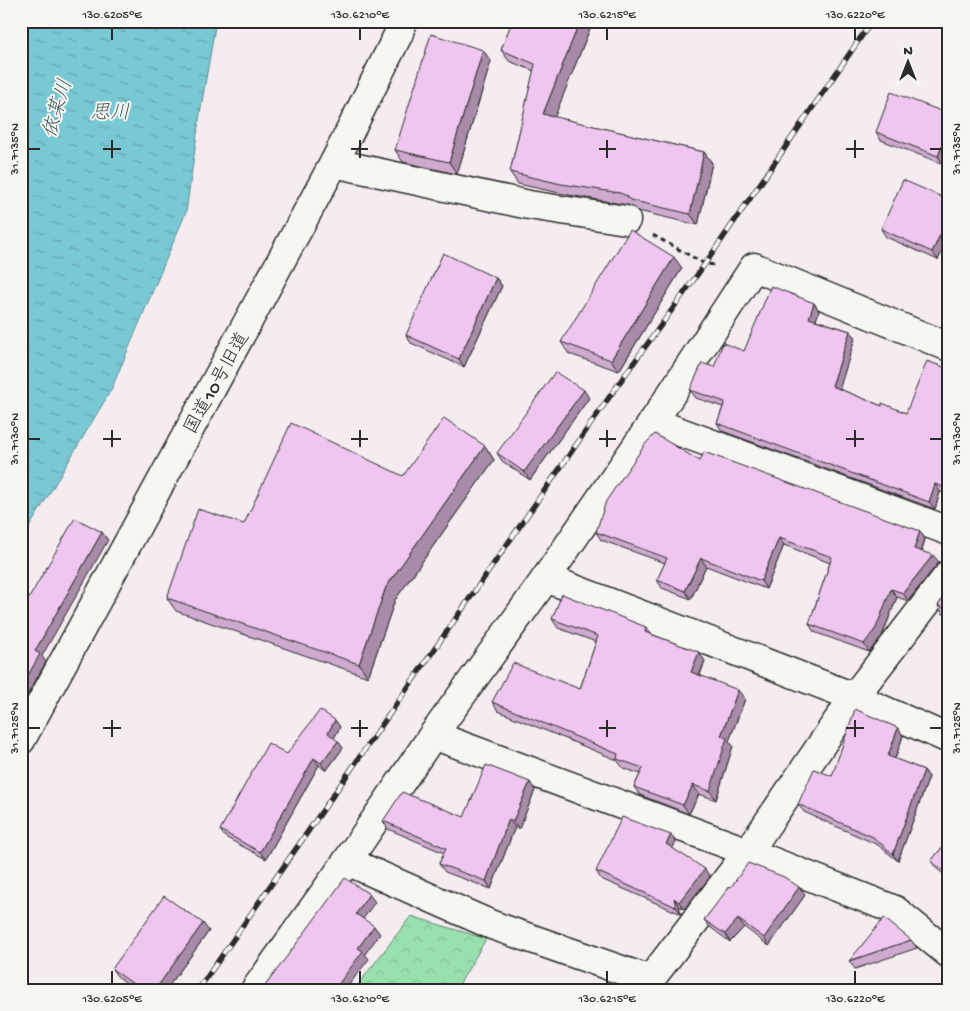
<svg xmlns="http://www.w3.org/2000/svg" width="970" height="1011" viewBox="0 0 970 1011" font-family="'Gochi Hand','Klee One',sans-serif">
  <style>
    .park { fill: url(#park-crowns); stroke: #62866d }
    .water { fill: url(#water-ripples); stroke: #5a8a91 }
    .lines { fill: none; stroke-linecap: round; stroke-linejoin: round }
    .minor-casing { stroke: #2b2b2b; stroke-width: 31 }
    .path { stroke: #2b2b2b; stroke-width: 3; stroke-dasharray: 5 4; stroke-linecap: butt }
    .minor { stroke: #f6f6f2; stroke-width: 28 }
    .rail-casing { stroke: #2b2b2b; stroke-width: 5.5 }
    .rail { stroke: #f6f6f2; stroke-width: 4; stroke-dasharray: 11; stroke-linecap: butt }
    .wall { fill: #cdaace; stroke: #2b2b2b }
    .shaded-wall { fill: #a78ba7; stroke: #2b2b2b }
    .building { fill: #eec6ef; stroke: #2b2b2b }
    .ticks { fill: none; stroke: #2b2b2b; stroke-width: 2 }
    .labels { text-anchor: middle; stroke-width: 4; stroke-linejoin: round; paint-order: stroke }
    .street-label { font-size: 19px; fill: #2b2b2b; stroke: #f6f6f2 }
    .water-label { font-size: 20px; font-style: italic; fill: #425a5e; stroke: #f6f6f2 }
    .neatline { fill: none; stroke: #2b2b2b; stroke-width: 2 }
    .ticks-label { font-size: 12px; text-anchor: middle; fill: #2b2b2b }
  </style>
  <defs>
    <pattern id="park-crowns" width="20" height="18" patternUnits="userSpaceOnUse" patternTransform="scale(1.25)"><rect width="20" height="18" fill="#99e0af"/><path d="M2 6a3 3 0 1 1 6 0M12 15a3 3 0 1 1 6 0" fill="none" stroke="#84c097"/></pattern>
    <pattern id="water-ripples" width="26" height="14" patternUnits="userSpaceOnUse" patternTransform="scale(1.25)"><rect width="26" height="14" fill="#79c9d5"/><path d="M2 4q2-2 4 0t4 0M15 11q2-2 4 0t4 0" fill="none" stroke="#63a3ad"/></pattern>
  </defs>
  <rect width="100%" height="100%" fill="#f4ecf1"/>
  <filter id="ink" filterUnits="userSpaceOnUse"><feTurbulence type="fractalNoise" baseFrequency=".02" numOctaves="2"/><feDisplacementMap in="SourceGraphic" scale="10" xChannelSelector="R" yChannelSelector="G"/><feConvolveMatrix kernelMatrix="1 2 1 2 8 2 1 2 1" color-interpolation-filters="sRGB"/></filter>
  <g filter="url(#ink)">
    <path class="park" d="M411 916 486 939 456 990H354Z"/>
    <path class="water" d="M21 21H216L200 113 186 212 111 390 21 541Z"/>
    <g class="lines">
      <g class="minor-casing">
        <g id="minor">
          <path d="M334 163 529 205 626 220"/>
          <path d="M653 422 949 531"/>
          <path d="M546 578 854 697 949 739"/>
          <path d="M433 735 748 852 895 910 949 954"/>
          <path d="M21 740 334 163 399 33 402 21"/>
          <path d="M347 861 492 925 650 980 748 852 854 697 949 574"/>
          <path d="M255 990 347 861 433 735 546 578 653 422 754 267 949 347"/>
        </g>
      </g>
      <path class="path" d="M653 235 705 264 716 265"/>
      <use href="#minor" class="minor"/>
      <g class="rail-casing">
        <path id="rail" d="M198 990 617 386 705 264 872 21"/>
      </g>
      <use href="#rail" class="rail"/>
    </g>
    <g class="wall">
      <path d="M593 21 554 117 704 152 712 163 698 225 638 211 635 208 628 205 569 195 518 184 510 172 534 71 509 61 501 50Z"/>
      <path d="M491 61 457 174 403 162 395 150Z"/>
      <path d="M949 114 943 164 881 140 876 132Z"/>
      <path d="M949 200V236L938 260 886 237 881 229Z"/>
      <path d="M682 268 619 371 569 354 561 342Z"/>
      <path d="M496 278 502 286 464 367 411 343 406 335Z"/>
      <path d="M814 303 819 311 816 320 850 331 855 338 839 389 882 406 906 413 949 369V495L940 492 935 509 722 431 717 423 723 407 696 398 690 390 714 367 744 351Z"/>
      <path d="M589 398 530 480 502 461 497 453Z"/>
      <path d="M485 446 494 460 395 600 368 677 176 611 167 598 244 524 403 476Z"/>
      <path d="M700 461 920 531 925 539 922 551 939 562 908 601 897 597 882 636 869 652 814 632 809 624 830 563 784 545 766 589 706 566 691 599 662 588 657 580 665 563 601 540 596 532Z"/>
      <path d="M949 588V615L943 614 938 606Z"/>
      <path d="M552 619 646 627 651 634 705 661 700 675 745 699 729 741 733 746 716 800 699 794 689 814 640 795 634 787 640 774 623 768 617 760 498 711 492 702 580 689 596 642 558 628Z"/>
      <path d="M335 720 340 727 334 738 343 748 326 771 319 765 266 859 225 837 220 830 287 754Z"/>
      <path d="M903 736 895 759 924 770 929 777 898 861 878 845 804 812 798 804 832 776Z"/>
      <path d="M535 790 519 829 515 827 491 889 445 872 439 864 444 853 388 829 383 821 464 817Z"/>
      <path d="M671 835 676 842 672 848 710 877 684 909 679 906 681 914 601 879 596 871Z"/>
      <path d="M949 839V878L937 869 931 861Z"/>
      <path d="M731 887 805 895 769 946 744 927 730 942 710 927 704 920Z"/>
      <path d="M209 931 166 990H136L117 976 112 969Z"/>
      <path d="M911 940 917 948 855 969 849 961Z"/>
    </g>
    <g class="shaded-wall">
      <path d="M580 21H593L551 126 543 114Z"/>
      <path d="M483 50 491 61 457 174 449 162Z"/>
      <path d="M949 128V150L943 164 938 156Z"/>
      <path d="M704 152 712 163 698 225 690 214Z"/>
      <path d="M949 216V236L938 260 932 252Z"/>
      <path d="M674 257 682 268 619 371 611 360Z"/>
      <path d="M496 278 502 286 464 367 459 359Z"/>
      <path d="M814 303 819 311 814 326 809 318Z"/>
      <path d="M850 331 855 338 838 394 832 386Z"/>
      <path d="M584 390 589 398 530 480 524 472Z"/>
      <path d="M949 410V429L944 422Z"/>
      <path d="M485 446 494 460 395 600 368 677 359 664 386 587Z"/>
      <path d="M935 484 940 492 935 509 929 502Z"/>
      <path d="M920 531 925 539 920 557 914 549Z"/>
      <path d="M102 532 108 540 42 656 46 662 21 706V688L35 651Z"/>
      <path d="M779 538 784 545 766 589 761 581Z"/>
      <path d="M933 555 939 562 908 601 903 593Z"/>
      <path d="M701 558 706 566 691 599 685 591Z"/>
      <path d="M891 589 897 597 882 636 869 652 864 644Z"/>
      <path d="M646 627 652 636 645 632Z"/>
      <path d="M699 652 705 661 697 681 691 672Z"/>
      <path d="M738 690 745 699 729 741 733 746 716 800 710 791 721 736Z"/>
      <path d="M335 720 340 727 333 740 328 733Z"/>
      <path d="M898 728 903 736 893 764 888 756Z"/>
      <path d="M338 741 343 748 326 771 321 763Z"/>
      <path d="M314 758 319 765 266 859 260 852Z"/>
      <path d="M924 770 929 777 898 861 893 854Z"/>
      <path d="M530 782 535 790 519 829 513 821Z"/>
      <path d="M693 785 699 794 689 814 683 805Z"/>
      <path d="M509 819 515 827 491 889 486 881Z"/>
      <path d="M671 835 676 842 671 851 666 844Z"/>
      <path d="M705 869 710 877 684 909 679 902Z"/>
      <path d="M799 887 805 895 769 946 764 938Z"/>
      <path d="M369 894 375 902 361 922 356 914Z"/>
      <path d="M674 898 679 906 681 914 676 907Z"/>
      <path d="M738 919 744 927 730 942 725 934Z"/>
      <path d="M203 923 209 931 166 990H155Z"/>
      <path d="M374 926 380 934 365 954 369 959 345 990H334L358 948Z"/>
    </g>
    <g class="building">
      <path d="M512 21H580L543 114 704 152 690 214 630 200 627 196 620 193 561 184 510 172 535 64 501 50Z"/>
      <path d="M431 34 483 50 449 162 395 150Z"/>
      <path d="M891 92 949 114V128L938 156 876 132Z"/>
      <path d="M903 180 949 200V216L932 252 881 229Z"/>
      <path d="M630 230 674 257 611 360 561 342Z"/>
      <path d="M443 253 496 278 459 359 406 335Z"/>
      <path d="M771 286 814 303 809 318 850 331 832 386 882 406V403L906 413 927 361 949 369V410L944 422 949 424V489L935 484 929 502 717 423 725 402 690 390 702 363 714 367 723 343 744 351Z"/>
      <path d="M555 372 584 390 524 472 497 453Z"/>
      <path d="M444 418 485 446 386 587 359 664 167 598 198 509 244 524 291 423 403 476Z"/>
      <path d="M655 434 700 461 704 452 920 531 914 549 933 555 903 593 891 589 876 628 864 644 809 624 832 557 779 538 761 581 701 558 685 591 657 580 667 558 596 532 606 501 646 443Z"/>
      <path d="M75 518 102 532 35 651 40 654 21 688V612Z"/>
      <path d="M949 588V609L938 606Z"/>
      <path d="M562 594 646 627 645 632 699 652 691 672 738 690 721 736 727 738 710 791 693 785 683 805 634 787 643 768 617 759 618 754 492 702 513 663 580 689 598 636 552 619Z"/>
      <path d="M855 709 898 728 888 756 924 770 893 854 873 837 798 804 814 769 832 776Z"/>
      <path d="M320 710 335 720 328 733 338 741 321 763 314 758 260 852 220 830 268 743 287 754Z"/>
      <path d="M486 765 530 782 513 821 509 819 486 881 439 864 446 848 383 821 402 792 464 817Z"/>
      <path d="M949 784V794L944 789Z"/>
      <path d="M622 817 671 835 666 844 705 869 679 902 674 898 676 907 596 871Z"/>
      <path d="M949 839V875L931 861Z"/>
      <path d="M748 863 784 877 799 887 764 938 738 919 725 934 704 920 730 886 731 887Z"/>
      <path d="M345 878 369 894 356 914 374 926 358 948 363 951 334 990H262Z"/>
      <path d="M164 896 203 923 155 990H142L112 969Z"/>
      <path d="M884 918 911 940 849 961Z"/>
    </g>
  </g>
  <path class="ticks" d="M112 28V40M360 28V40M607 28V40M855 28V40M112 140V158M360 140V158M607 140V158M855 140V158M28 149H40M103 149H121M351 149H368M599 149H616M846 149H864M930 149H942M112 430V447M360 430V447M607 430V447M855 430V447M28 439H40M103 439H121M351 439H368M599 439H616M846 439H864M930 439H942M112 720V737M360 720V737M607 720V737M855 720V737M28 728H40M103 728H121M351 728H368M599 728H616M846 728H864M930 728H942M112 971V984M360 971V984M607 971V984M855 971V984"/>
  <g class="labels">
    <g class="street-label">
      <text transform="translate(215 382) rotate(-61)" y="7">国道10号旧道</text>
    </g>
    <g class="water-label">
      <text transform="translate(56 108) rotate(-73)" y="7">依某川</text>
      <text x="110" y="118">思川</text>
    </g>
  </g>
  <rect width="970" height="1011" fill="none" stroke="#f6f6f2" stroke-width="55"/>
  <g transform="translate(908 62)" stroke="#f6f6f2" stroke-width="4" paint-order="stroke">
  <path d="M0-4L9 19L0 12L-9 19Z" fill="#2b2b2b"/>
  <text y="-8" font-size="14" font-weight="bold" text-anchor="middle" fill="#2b2b2b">N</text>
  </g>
  <rect x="28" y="28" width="914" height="956" class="neatline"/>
  <g class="ticks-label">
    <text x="112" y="18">130.6205°E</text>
    <text x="360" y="18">130.6210°E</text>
    <text x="607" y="18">130.6215°E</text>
    <text x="855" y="18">130.6220°E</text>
    <text transform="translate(14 149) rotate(-90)" y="4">31.7135°N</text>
    <text transform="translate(956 149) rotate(-90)" y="4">31.7135°N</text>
    <text transform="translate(14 439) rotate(-90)" y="4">31.7130°N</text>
    <text transform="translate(956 439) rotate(-90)" y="4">31.7130°N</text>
    <text transform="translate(14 728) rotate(-90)" y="4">31.7125°N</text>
    <text transform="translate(956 728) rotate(-90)" y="4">31.7125°N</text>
    <text x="112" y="1002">130.6205°E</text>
    <text x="360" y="1002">130.6210°E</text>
    <text x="607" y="1002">130.6215°E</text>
    <text x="855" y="1002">130.6220°E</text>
  </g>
</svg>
